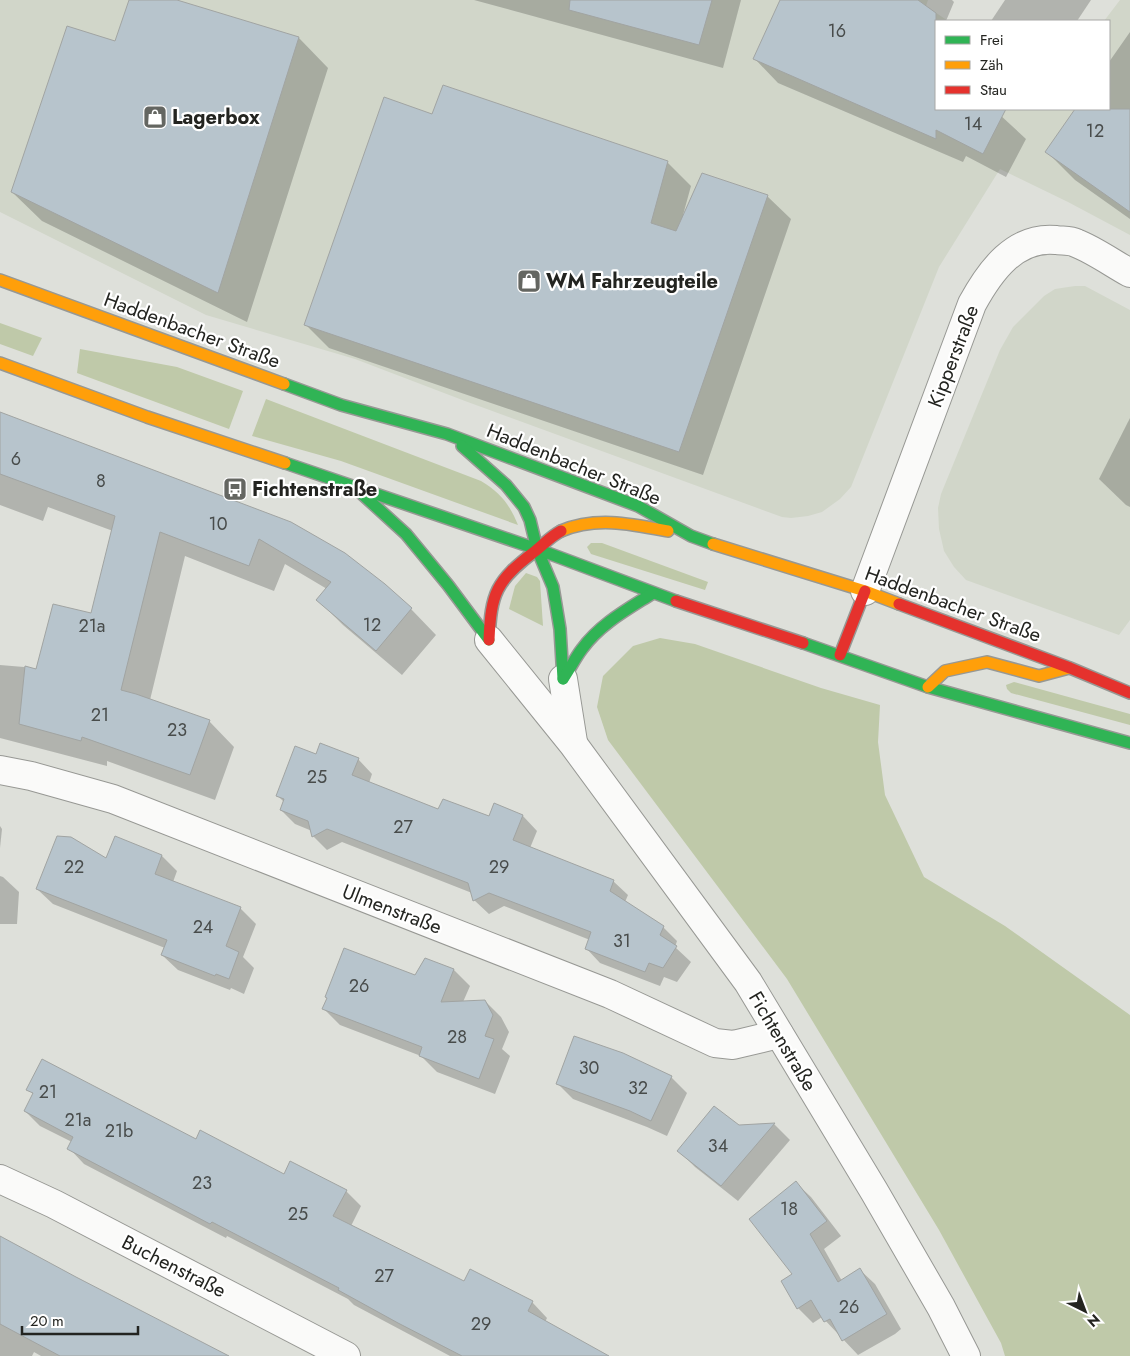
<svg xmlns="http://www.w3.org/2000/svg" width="1130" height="1356" viewBox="0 0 1130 1356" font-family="Jost,sans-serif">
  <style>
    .built { fill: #d1d6c9 }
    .green { fill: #bfc9a9 }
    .shadow { fill: #0003 }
    .building { fill: #b7c4cc; stroke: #a1a4a2 }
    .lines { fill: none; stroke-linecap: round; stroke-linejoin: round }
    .street-casing { stroke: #979894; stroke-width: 30 }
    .fast-casing { stroke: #979894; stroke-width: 14 }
    .slow-casing { stroke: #979894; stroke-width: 14 }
    .jam-casing { stroke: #979894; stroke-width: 14 }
    .street { stroke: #fafaf9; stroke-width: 28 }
    .fast { stroke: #30b455; stroke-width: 11 }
    .slow { stroke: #ff9f0a; stroke-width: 11 }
    .jam { stroke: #e5322d; stroke-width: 11 }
    .labels { text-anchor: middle; stroke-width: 4.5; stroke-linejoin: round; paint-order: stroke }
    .number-label { font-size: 18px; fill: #484c4b }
    .poi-label { font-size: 20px; font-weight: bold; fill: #232420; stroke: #fff; text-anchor: start }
    .street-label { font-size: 20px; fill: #232420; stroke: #fff }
  </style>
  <rect width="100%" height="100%" fill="#dee0da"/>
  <g class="built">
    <path d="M0 0H928L926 6 948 21H936V109H1109V21H1104L1120 0H1130V235L1068 202 1000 169 939 267 851 487 840 499 822 512 808 516 791 518 782 517 465 401 355 359 206 315 0 212Z"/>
    <path d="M1075 286H1085L1130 310V620L1119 635 966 580 954 567 944 551 939 529 938 508 941 494 1000 350 1013 327 1044 296 1055 289Z"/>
  </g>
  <g class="green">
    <path d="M0 323 42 338 33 356 0 344Z"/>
    <path d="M80 349 177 367 243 391 229 429 77 373Z"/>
    <path d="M266 399 481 481C500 492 510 505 518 525L341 461 252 436Z"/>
    <path d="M591 543H602L708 582 705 590 591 554 587 547Z"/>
    <path d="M526 573 537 577 540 581 543 626 509 609 515 586Z"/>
    <path d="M660 638 695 644 821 688 880 705 878 742 885 795 924 877 1005 926 1130 1015V1356H1005L1001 1343 939 1230 787 979 608 740 597 707 603 676 633 646Z"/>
    <path d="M1014 682 1130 714V725L1011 693 1007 689 1006 685Z"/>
  </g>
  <g class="shadow">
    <path d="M130 0H172L299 38 328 68 247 322 42 221 12 192 116 43Z"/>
    <path d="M474 0H741L723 68Z"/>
    <path d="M781 0H952L954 2 946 21H936V109H1003L999 114 1026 139 1006 177 966 156 963 162 778 83 755 59Z"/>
    <path d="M1005 0H1091L1077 21H991Z"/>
    <path d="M1130 32V219L1075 180 1047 152 1077 109H1109V62Z"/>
    <path d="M667 162 691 186 683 215 767 196 791 219 703 475 329 348 306 325Z"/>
    <path d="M0 415 411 609 436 635 402 675 343 625 318 600 327 589 285 564 274 591 185 556 150 700 209 721 234 747 215 800 107 761V766L0 738V665L24 667 37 670 92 615 113 531 48 507 43 521 0 505Z"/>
    <path d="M1130 418V507L1126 505 1099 479Z"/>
    <path d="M316 755 358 759 372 774 369 783 439 810 490 817 495 805 523 816 537 831 530 848 613 881 628 895 625 902 663 927 677 941 675 947 691 962 677 982 664 977 660 986 600 963 586 948 590 940 504 906 489 914 474 900 472 893 342 842 327 850 313 836 312 831 295 824 281 810 284 802 278 796Z"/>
    <path d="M0 826 2 829 0 848Z"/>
    <path d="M162 856 177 871 173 882 240 908 256 924 243 957 254 968 244 994 231 988 230 990 178 970 162 955 165 948 53 904 37 889 107 859Z"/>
    <path d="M0 876 3 877 19 892 17 924H0Z"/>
    <path d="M425 959 454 970 470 986 463 1002 485 1001 501 1017 509 1032 502 1049 510 1056 495 1094 437 1072 421 1056 340 1025 324 1009 415 976Z"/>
    <path d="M671 1077 687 1093 667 1136 647 1127 573 1099 557 1083Z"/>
    <path d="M28 1089 196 1141 284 1175 346 1191 361 1206 351 1226 464 1283 532 1302 547 1318 545 1322 607 1356H450L354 1305 348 1299 227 1236 226 1238 84 1164 69 1148 72 1142 40 1126 25 1111 34 1095Z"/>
    <path d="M774 1124 790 1140 738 1201 695 1167 679 1151 738 1126Z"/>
    <path d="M796 1183 811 1197 841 1236 824 1249 842 1281 860 1270 875 1284 901 1329 895 1334 858 1355 822 1317 813 1323 798 1308 782 1281 793 1274Z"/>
    <path d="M0 1246 229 1356H41L34 1352 32 1356H0Z"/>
  </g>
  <g class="building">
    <path d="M129 0H177L299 37 218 293 11 192 67 26 115 41Z"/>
    <path d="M570 0H712L699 45 569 10Z"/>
    <path d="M780 0H918L936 13V109H1006L983 154 936 130V139L753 59Z"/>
    <path d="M443 85 668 161 651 223 676 231 702 173 768 195 679 452 304 325 384 97 432 114Z"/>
    <path d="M1075 109H1130V212L1045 152Z"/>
    <path d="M0 412 291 522 345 553 385 584 412 608 376 651 316 600 331 582 259 539 249 566 160 532 121 690 136 694 210 720 190 775 82 737 81 741 19 724 25 666 36 669 53 604 91 613 115 516 0 474Z"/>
    <path d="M320 743 359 758 352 775 438 809 443 799 489 816 494 803 523 815 513 840 614 880 610 891 664 926 660 935 677 946 663 968 649 963 645 972 585 949 591 932 489 893 473 901 468 883 327 829 312 837 308 821 280 810 284 799 276 796 295 746 316 754Z"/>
    <path d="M57 836 71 837 106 858 115 836 162 855 155 874 241 907 226 946 239 952 229 979 216 974 215 976 161 955 167 940 36 889Z"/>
    <path d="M344 948 415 975 425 958 454 969 441 1002 485 1000 493 1015 485 1036 494 1039 479 1079 419 1056 422 1047 322 1009 327 998 325 997Z"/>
    <path d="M574 1036 623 1053 672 1076 651 1121 630 1111 556 1084Z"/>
    <path d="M42 1059 196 1139 200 1130 284 1174 290 1161 347 1190 333 1216 464 1281 470 1269 533 1301 528 1311 609 1356H462L398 1323 338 1290 339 1288 212 1222 210 1224 67 1149 73 1137 24 1111 33 1093 26 1090Z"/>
    <path d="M714 1106 739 1125 775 1123 721 1186 677 1151Z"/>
    <path d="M796 1181 827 1221 810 1234 838 1282 860 1268 887 1314 842 1341 830 1319 824 1322 811 1300 797 1309 781 1281 792 1274 749 1219Z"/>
    <path d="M0 1236 76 1277 229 1356H60L0 1324Z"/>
  </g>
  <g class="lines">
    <g class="street-casing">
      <g id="street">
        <path d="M865 591 972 304C990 271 1015 236 1056 240 1062 241 1070 240 1076 243 1094 250 1112 263 1130 273"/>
        <path d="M489 640 573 744 748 982 874 1191 941 1307 966 1356"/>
        <path d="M563 679 573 742"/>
        <path d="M0 770 31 776 113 799 610 994 715 1043 733 1045 779 1034"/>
        <path d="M0 1179 54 1204 346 1356"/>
      </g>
    </g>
    <g class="fast-casing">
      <g id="fast">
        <path d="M284 384 341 405 447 434 638 506 691 536 713 544"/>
        <path d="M462 446 506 485 524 507 530 520 537 549 553 587 560 629 563 679"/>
        <path d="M285 463 537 549 676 601"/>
        <path d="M361 493 406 534 448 585 489 640"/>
        <path d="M803 643 928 687 1130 743"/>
        <path d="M563 679C570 669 575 658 582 649 600 624 628 609 653 593"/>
      </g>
    </g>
    <g class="slow-casing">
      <g id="slow">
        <path d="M0 280 284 384"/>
        <path d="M0 363 147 417 285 463"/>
        <path d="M561 531C596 516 632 524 668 531"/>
        <path d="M713 544 865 591 899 604"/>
        <path d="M928 687 945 671 987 662 1039 676 1069 668"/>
      </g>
    </g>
    <g class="jam-casing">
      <g id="jam">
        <path d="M676 601 803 643"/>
        <path d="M899 604 1070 668 1130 693"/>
        <path d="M489 640C491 593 496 581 534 552 543 545 551 536 561 531"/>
        <path d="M840 655 865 591"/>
      </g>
    </g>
    <use href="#street" class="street"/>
    <use href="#fast" class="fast"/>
    <use href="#slow" class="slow"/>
    <use href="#jam" class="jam"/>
  </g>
  <defs>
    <g id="shop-square" transform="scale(1.25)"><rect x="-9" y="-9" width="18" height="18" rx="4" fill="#646661" stroke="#fff"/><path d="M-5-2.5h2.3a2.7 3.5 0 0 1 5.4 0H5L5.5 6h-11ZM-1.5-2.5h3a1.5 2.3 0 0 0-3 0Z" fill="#fff"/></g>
    <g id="bus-square" transform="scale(1.25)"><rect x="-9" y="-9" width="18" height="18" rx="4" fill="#646661" stroke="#fff"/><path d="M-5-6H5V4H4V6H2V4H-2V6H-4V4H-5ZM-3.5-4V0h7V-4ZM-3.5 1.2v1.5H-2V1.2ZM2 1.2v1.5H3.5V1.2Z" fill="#fff"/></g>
  </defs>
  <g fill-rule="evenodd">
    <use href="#shop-square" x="155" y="117"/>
    <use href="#shop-square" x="529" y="281"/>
    <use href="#bus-square" x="235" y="489"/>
  </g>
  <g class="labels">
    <g class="number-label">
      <text x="837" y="37">16</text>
      <text x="973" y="130">14</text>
      <text x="1095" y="137">12</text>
      <text x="16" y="465">6</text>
      <text x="101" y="487">8</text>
      <text x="218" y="530">10</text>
      <text x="372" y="631">12</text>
      <text x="92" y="632">21a</text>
      <text x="100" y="721">21</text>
      <text x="177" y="736">23</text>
      <text x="317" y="783">25</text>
      <text x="403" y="833">27</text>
      <text x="74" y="873">22</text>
      <text x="499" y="873">29</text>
      <text x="203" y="933">24</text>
      <text x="622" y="947">31</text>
      <text x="359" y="992">26</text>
      <text x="457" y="1043">28</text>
      <text x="589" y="1074">30</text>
      <text x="638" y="1094">32</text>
      <text x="48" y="1098">21</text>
      <text x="78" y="1126">21a</text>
      <text x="119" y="1137">21b</text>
      <text x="718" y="1152">34</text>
      <text x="202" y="1189">23</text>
      <text x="789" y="1215">18</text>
      <text x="298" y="1220">25</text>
      <text x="384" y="1282">27</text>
      <text x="849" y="1313">26</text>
      <text x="481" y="1330">29</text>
    </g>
    <g class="poi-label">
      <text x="172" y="124">Lagerbox</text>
      <text x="546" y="288">WM Fahrzeugteile</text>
      <text x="252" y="496">Fichtenstraße</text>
    </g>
    <g class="street-label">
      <text transform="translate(192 330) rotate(20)" y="7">Haddenbacher Straße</text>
      <text transform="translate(953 356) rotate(-69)" y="7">Kipperstraße</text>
      <text transform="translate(574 464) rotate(22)" y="7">Haddenbacher Straße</text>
      <text transform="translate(953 604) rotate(20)" y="7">Haddenbacher Straße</text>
      <text transform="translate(392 909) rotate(21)" y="7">Ulmenstraße</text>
      <text transform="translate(783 1041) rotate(59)" y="7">Fichtenstraße</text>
      <text transform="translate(174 1266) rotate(27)" y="7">Buchenstraße</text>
    </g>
  </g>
  <rect x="935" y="20" width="175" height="90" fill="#ffffff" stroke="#a7a7a6"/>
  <rect x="945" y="36" width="25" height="8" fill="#30b455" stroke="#a7a7a6"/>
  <text x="980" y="45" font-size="15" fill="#232420">Frei</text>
  <rect x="945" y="61" width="25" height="8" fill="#ff9f0a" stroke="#a7a7a6"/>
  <text x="980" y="70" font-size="15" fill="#232420">Zäh</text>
  <rect x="945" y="86" width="25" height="8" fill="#e5322d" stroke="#a7a7a6"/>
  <text x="980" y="95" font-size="15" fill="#232420">Stau</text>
  <g transform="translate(1085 1311) rotate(138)" stroke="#ffffff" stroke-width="4" paint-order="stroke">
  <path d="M0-4L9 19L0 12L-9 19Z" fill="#232420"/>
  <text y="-8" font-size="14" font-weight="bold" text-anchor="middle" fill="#232420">N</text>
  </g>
  <path d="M22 1326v8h116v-8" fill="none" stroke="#232420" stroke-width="2.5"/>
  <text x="30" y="1326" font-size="15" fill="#232420" stroke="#ffffff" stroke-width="4" paint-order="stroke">20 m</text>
</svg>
